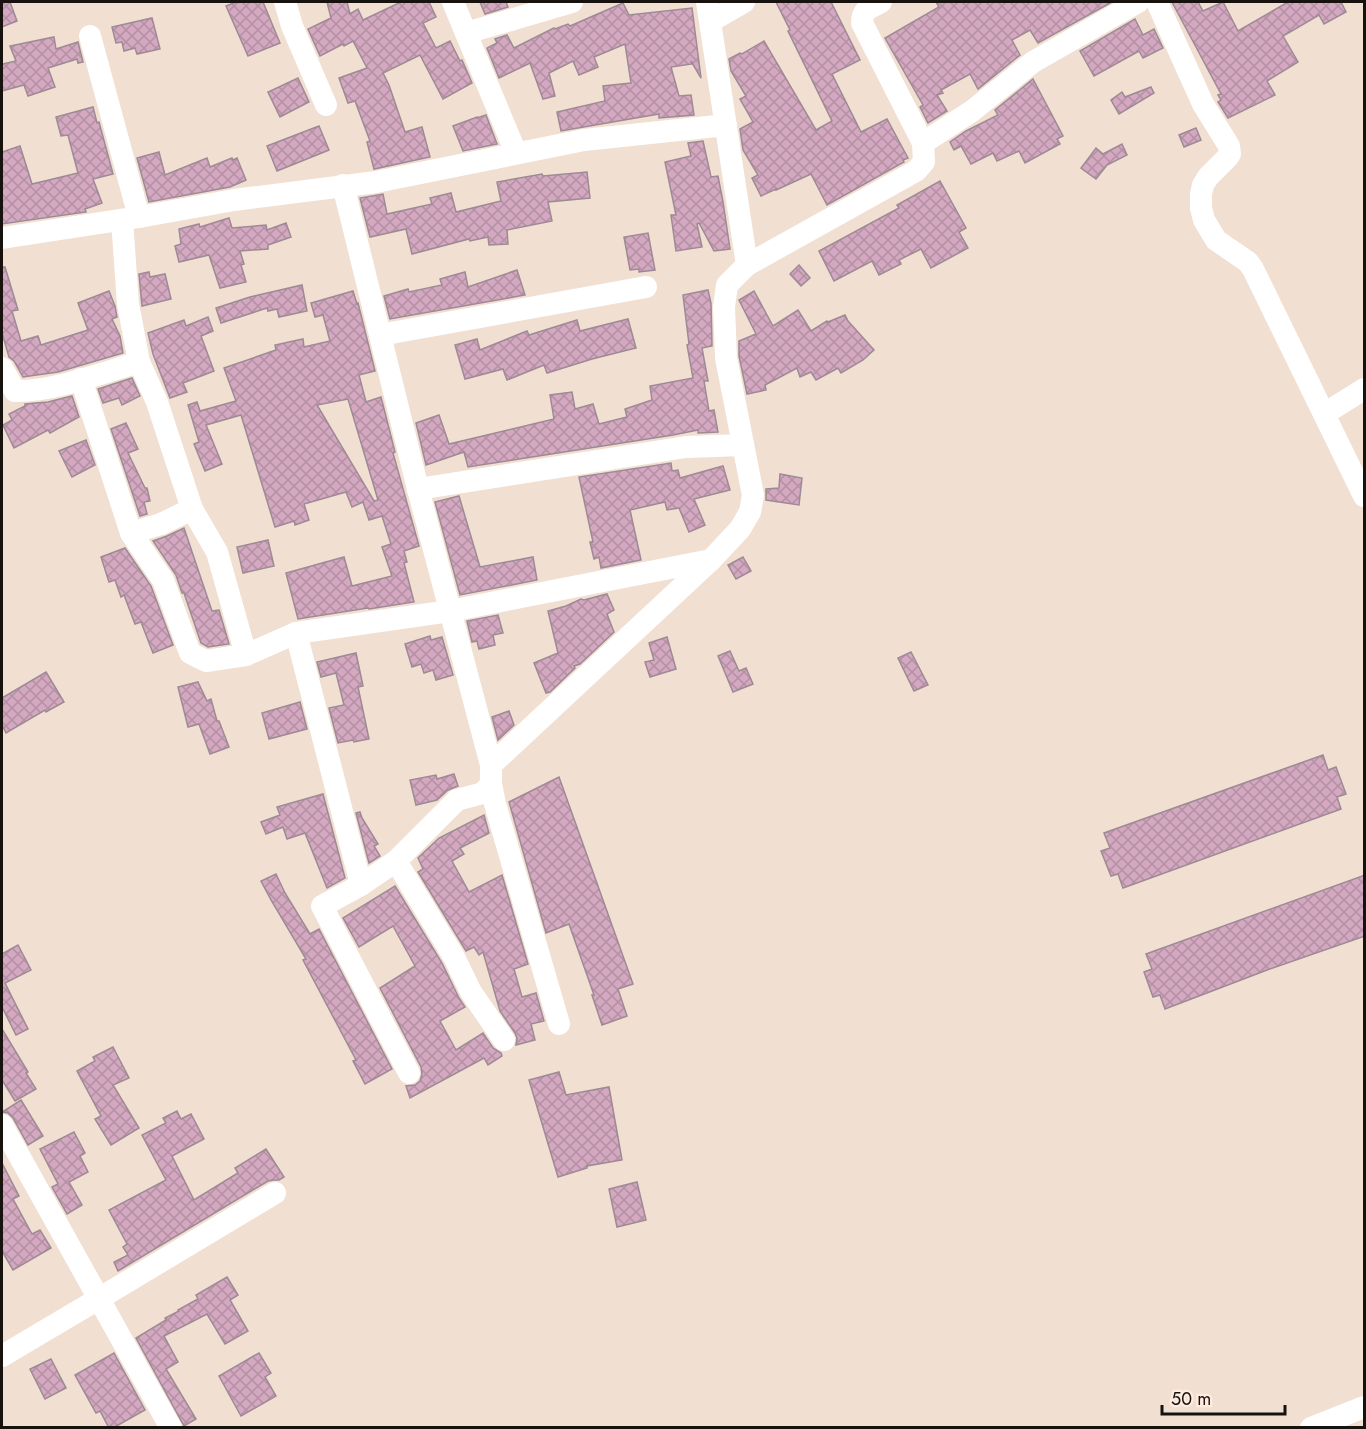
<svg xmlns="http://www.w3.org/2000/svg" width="1366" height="1429" viewBox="0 0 1366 1429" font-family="Jost,sans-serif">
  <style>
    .building { fill: url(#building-cross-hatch); stroke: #9d8a94; stroke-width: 1.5; fill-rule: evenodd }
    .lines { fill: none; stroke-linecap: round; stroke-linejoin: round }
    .minor { stroke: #fff; stroke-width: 22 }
  </style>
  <defs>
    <pattern id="building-cross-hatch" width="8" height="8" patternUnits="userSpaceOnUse" patternTransform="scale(1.5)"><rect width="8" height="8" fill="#d3a8c0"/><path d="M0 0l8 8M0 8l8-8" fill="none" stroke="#b490a4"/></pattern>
  </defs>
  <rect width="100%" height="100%" fill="#f1dfd2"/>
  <g class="building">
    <path d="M2 2H10L17 21 2 27Z"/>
    <path d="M236 2H263L280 43 248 56 226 6Z"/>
    <path d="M327 2H347L350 14 358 9 363 20 401 2H429L436 17 423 23 436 48 450 41 460 61 462 60 472 83 443 99 420 55 383 73 389 85 405 132 422 127 430 157 374 169 367 142 370 141 355 101 348 103 339 78 367 68 353 41 344 46 343 44 320 56 308 29 331 18Z"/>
    <path d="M480 2H506L508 7 485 14Z"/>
    <path d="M776 2H831L860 60 832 74 861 132 887 119 908 158 903 160 904 162 827 205 811 174 776 190V189L761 196 752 178 758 175 743 150 740 129 753 122 740 99 746 96 731 71 729 59 740 53 742 54 764 41 816 130 832 121 788 31 790 30Z"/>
    <path d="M936 2H1112L1038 43 1030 30 1012 40 1020 55 978 89 970 74 941 90 943 93 937 95 947 111 928 123 920 107 923 105 885 38 939 7Z"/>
    <path d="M1172 2H1198L1203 11 1223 2 1238 31 1288 2H1341L1346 12 1324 24 1319 15 1283 36 1298 62 1267 81 1275 95 1228 118 1218 102 1221 100 1218 95 1221 94Z"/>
    <path d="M623 3 629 15 692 8 701 78 691 61 692 64 671 67 679 96 691 95 694 115 659 118V114L561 131 557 112 605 101 603 86 631 83 625 44 594 57 598 67 579 75 573 61 549 73 555 96 543 99 530 63 499 78 487 48 497 43 495 39 507 35 514 48 554 28 555 29 568 24 570 26Z"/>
    <path d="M152 18 160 49 137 54 135 48 124 51 122 42 116 43 112 27Z"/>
    <path d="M1135 19 1143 35 1154 29 1163 48 1143 58 1139 51 1094 76 1080 51Z"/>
    <path d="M54 37 56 49 78 42 83 62 78 63 77 59 48 68 55 87 28 96 24 85 2 91V64L16 61 10 46Z"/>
    <path d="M298 78 309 102 280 117 268 92Z"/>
    <path d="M1033 79 1063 136 1057 139 1060 144 1025 163 1019 151 997 161 993 153 971 164 961 146 954 150 950 142 966 131 998 115 995 110Z"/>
    <path d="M1151 87 1154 93 1119 114 1111 100 1122 92 1125 97Z"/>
    <path d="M93 107 97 123 99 122 113 174 93 179 102 203 85 209 86 212 2 224V152L20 146 32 184 78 173 68 135 61 136 56 117Z"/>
    <path d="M486 115 497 144 463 151 453 126 477 117V118Z"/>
    <path d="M319 126 329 150 277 171 267 146Z"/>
    <path d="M1196 128 1201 140 1184 147 1179 135Z"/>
    <path d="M703 141 711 177 718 176 723 202 730 249 714 251 699 223 697 224 702 247 676 251 671 215H676L665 162 691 156 688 143Z"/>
    <path d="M1122 144 1127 155 1107 165 1096 179 1081 168 1096 148 1103 154Z"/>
    <path d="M159 152 165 175 207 158 210 167 232 158 233 160 237 158 246 180 230 187 149 202 137 158Z"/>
    <path d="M587 172 590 198 548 202 552 221 507 230 508 244 489 245 488 237 470 241 469 239 412 254 406 229 370 237 360 198 383 194 387 214 432 204 430 198 451 193 456 212 501 201 497 182 542 174 543 176Z"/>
    <path d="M940 181 966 228 959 232 968 248 931 268 921 249 899 260 901 264 879 275 872 261 834 281 819 251 899 208 897 205Z"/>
    <path d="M229 218 232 228 266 225 267 230 286 223 291 237 268 245V249L240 251 244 264 241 265 246 282 220 288 209 255 179 262 175 246 181 244 179 229 199 224 200 227Z"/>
    <path d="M648 233 655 270 639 272V269L630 270 624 237Z"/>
    <path d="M799 265 810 278 801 286 790 274Z"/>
    <path d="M2 267H5L18 310 12 311 21 341 38 336 41 345 88 330 78 303 109 291 115 306 117 317 112 319 120 336 123 353 58 372 23 377 14 361 9 357 2 333Z"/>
    <path d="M517 270 525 295 390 319 384 296 408 289 409 292 442 285 440 279 465 272 468 287Z"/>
    <path d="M149 272 150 277 165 274 171 299 142 306 139 274Z"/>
    <path d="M302 285 307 311 279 317 277 309 268 311 267 308 221 323 216 308 250 297Z"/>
    <path d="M708 290 711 303 712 346 702 348 708 381H704L709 411 714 410 718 432 698 433V430L673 435 468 467 464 452 426 465 416 423 439 415 449 444 554 419 550 395 572 392 575 409 593 404 599 424 627 417 625 409 652 400 650 386 693 378 687 345 689 344 683 295Z"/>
    <path d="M353 291 357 304 358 303 375 371 359 375 366 402 381 397 395 452 393 453 419 546 404 551 407 562 404 563 414 602 369 609 368 608 298 619 286 573 344 557 352 586 392 576 382 547 391 544 382 516 369 520 363 502 352 507 346 492 304 504 309 520 295 525 294 521 275 527 241 415 206 425 222 464 205 471 194 444 199 442 188 405 197 402 200 411 236 401 224 368 276 350 275 345 303 339 304 347 330 341 323 315 315 317 311 303ZM348 399 378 500 374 501 317 405Z"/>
    <path d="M754 291 773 326 798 310 811 331 827 321 828 322 845 315 848 321 874 350 863 360 841 373 838 368 816 380 811 372 800 377 797 368 765 385 766 390 747 394 739 356V341L756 334 739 300Z"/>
    <path d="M208 317 213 331 201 336 214 371 183 383 187 392 170 398 153 354 148 333 184 320 186 326Z"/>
    <path d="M628 319 636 348 592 359 547 373 544 365 507 380 503 369 465 379 455 345 477 339 480 350 527 331 529 335 577 320 580 331Z"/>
    <path d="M132 378 140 396 122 405 119 398 103 403 98 389Z"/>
    <path d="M72 396 79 417 50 433 48 430 14 448 3 425 12 420 9 414 25 406V404L48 402Z"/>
    <path d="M126 423 138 449 128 453 145 488H147L150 501 144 502 147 514 140 516 111 429Z"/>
    <path d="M86 440 95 465 72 477 59 451Z"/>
    <path d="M671 463 672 471 678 470 680 478 723 466 730 490 694 499 705 525 689 532 679 508 667 510 665 502 630 510 641 560 601 568 599 557 594 559 590 542H593L579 477Z"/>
    <path d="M780 474 802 478 799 505 766 500V489L779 488Z"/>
    <path d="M459 496 480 567 533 557 537 580 460 595 435 502Z"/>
    <path d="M184 528 212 611 219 610 229 644 208 647 201 643 184 593H182L176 575 153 541 167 536Z"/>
    <path d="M268 540 274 566 243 573 237 547Z"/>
    <path d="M125 548 151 586 173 645 153 653 141 622 135 624 124 595 121 597 115 580 109 582 101 557Z"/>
    <path d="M743 557 751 571 736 579 728 565Z"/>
    <path d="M607 594 614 610 607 614 614 632 580 664 574 666 575 668 550 692 546 693 534 663 558 653 548 611 566 606 581 599 584 600Z"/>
    <path d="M498 615 503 633 493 635 495 645 479 649 477 641 472 642 467 621Z"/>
    <path d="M430 636 431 640 442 637 453 675 436 680 433 670 424 673 421 664 412 667 405 644Z"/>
    <path d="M667 637 676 669 650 677 645 662 654 660 649 643Z"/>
    <path d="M730 651 739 671 746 668 753 684 733 692 718 656Z"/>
    <path d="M911 652 928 685 914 691 898 658Z"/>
    <path d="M356 653 363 686 358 687 369 739 354 742 353 740 338 743 329 708 344 705 336 673 321 677 317 662Z"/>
    <path d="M46 672 64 702 46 712 45 710 6 733 2 725V698Z"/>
    <path d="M198 682 207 701 211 699 217 721H219L229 747 210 754 199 724 188 727 178 687Z"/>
    <path d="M300 702 307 729 269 739 262 713Z"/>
    <path d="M509 711 514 725 498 740 492 717Z"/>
    <path d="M1323 755 1328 770 1336 767 1346 794 1337 797 1341 809 1123 888 1118 874 1111 876 1101 851 1110 848 1104 833Z"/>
    <path d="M454 774 458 786 448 790 437 800 416 805 410 780 436 775 437 779Z"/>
    <path d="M559 777 633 984 618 989 627 1016 602 1025 592 995H594L569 924 546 933 509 802Z"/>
    <path d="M323 794 345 878 327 888 305 833 287 839 283 827 266 834 261 822 280 815 277 807Z"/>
    <path d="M360 812 362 818 378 844 374 846 380 856 369 863 356 813Z"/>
    <path d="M484 815 489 833 460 848 464 854 452 861 469 892 502 875 528 964 514 969 522 997 536 993 544 1021 531 1024 535 1040 516 1045 517 1038 515 1033 500 1011 483 952 479 955 474 947 466 951 418 872 423 869 418 858 439 838Z"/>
    <path d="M276 874 285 893 310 934 319 929 392 1069 365 1084 353 1061 356 1060 303 960 306 959 271 900 261 881Z"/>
    <path d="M1365 875V936L1267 970 1165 1009 1160 995 1153 997 1144 972 1152 969 1146 954Z"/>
    <path d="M395 886 442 963 459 998 465 1007 440 1021 456 1050 483 1033 493 1048 501 1053 502 1056 488 1065 484 1058 410 1098 406 1086 415 1085 420 1081 422 1074 421 1067 380 988 415 966 393 926 359 947 343 918Z"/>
    <path d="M18 945 31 970 5 983 28 1029 16 1035 2 1007V954Z"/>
    <path d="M2 1029 28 1072 26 1073 36 1089 15 1101 2 1080Z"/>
    <path d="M113 1047 129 1078 113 1085 139 1128 111 1145 95 1119 101 1116 77 1071 95 1061 93 1057Z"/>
    <path d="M559 1072 566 1095 609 1087 622 1160 587 1166V1168L558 1177 529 1080Z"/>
    <path d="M21 1100 43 1136 28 1145 13 1118 8 1113 2 1112Z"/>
    <path d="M177 1111 181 1119 191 1114 204 1139 172 1156 194 1200 238 1173 235 1168 266 1149 284 1177 279 1180H274L268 1181 118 1271 114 1262 128 1255 123 1247 127 1244 109 1210 166 1180 142 1135 166 1123 163 1118Z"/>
    <path d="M74 1132 85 1153 80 1156 88 1172 69 1182 82 1205 67 1214 52 1187 58 1184 40 1149Z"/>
    <path d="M2 1163 19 1196 13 1199 32 1234 40 1230 51 1248 13 1270 2 1251Z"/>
    <path d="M637 1182 646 1220 617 1227 609 1189Z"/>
    <path d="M227 1277 238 1295 230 1300 248 1331 225 1344 207 1314 164 1336 178 1362 166 1369 196 1419 184 1426 136 1338 166 1320 165 1318 179 1311 178 1310 198 1299 196 1295Z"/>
    <path d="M114 1353 145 1410 113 1428H109L100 1411 96 1413 75 1375Z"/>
    <path d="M259 1353 271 1373 265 1377 276 1396 241 1416 219 1376Z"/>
    <path d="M51 1359 66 1388 45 1399 30 1369Z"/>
  </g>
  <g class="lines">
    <g class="minor">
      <path d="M285 2 292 26 326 105"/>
      <path d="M453 2 516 153"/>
      <path d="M1157 2 1203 104 1229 146 1230 154 1228 157 1208 177 1203 185 1201 194V208L1204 220 1216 240 1248 262 1253 269 1364 496"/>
      <path d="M711 21 744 2"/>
      <path d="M466 33 572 2"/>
      <path d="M90 36 139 217"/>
      <path d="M923 143 972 111 1033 62 1138 2"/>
      <path d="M343 185 418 489 491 765V784L495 804 559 1024"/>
      <path d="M122 220 128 304 139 362 157 402 192 509 217 552 246 655"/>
      <path d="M2 238 139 217 234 200 376 182 584 140 726 125"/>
      <path d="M747 265 916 171 924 162 923 143 862 23C862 9 870 8 881 2"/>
      <path d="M380 335 646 287"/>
      <path d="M2 368 15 391C53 392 102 373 139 362"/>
      <path d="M81 379 131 533 161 524 192 509"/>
      <path d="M1324 414 1364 389"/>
      <path d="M418 489 686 447 743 445"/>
      <path d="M131 533 163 580 190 653 206 661 246 655 296 633 450 611 711 560"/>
      <path d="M296 633 361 885"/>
      <path d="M491 765 711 560 740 529 750 512 753 495 726 358 724 307 727 285 747 265 707 2"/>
      <path d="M396 861 454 957 471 992 504 1040"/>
      <path d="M409 1073 322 906 361 885 396 861 457 800 483 793 491 784"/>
      <path d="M2 1125 171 1428"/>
      <path d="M2 1356 100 1298 275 1193"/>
      <path d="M1311 1428 1364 1407"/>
    </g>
  </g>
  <rect width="1366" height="1429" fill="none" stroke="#18120e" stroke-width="6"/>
  <path d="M1162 1405v9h123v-9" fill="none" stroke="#18120e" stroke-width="3"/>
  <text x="1171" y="1405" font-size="18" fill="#18120e" stroke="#ffecdf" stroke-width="4.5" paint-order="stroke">50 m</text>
</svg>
